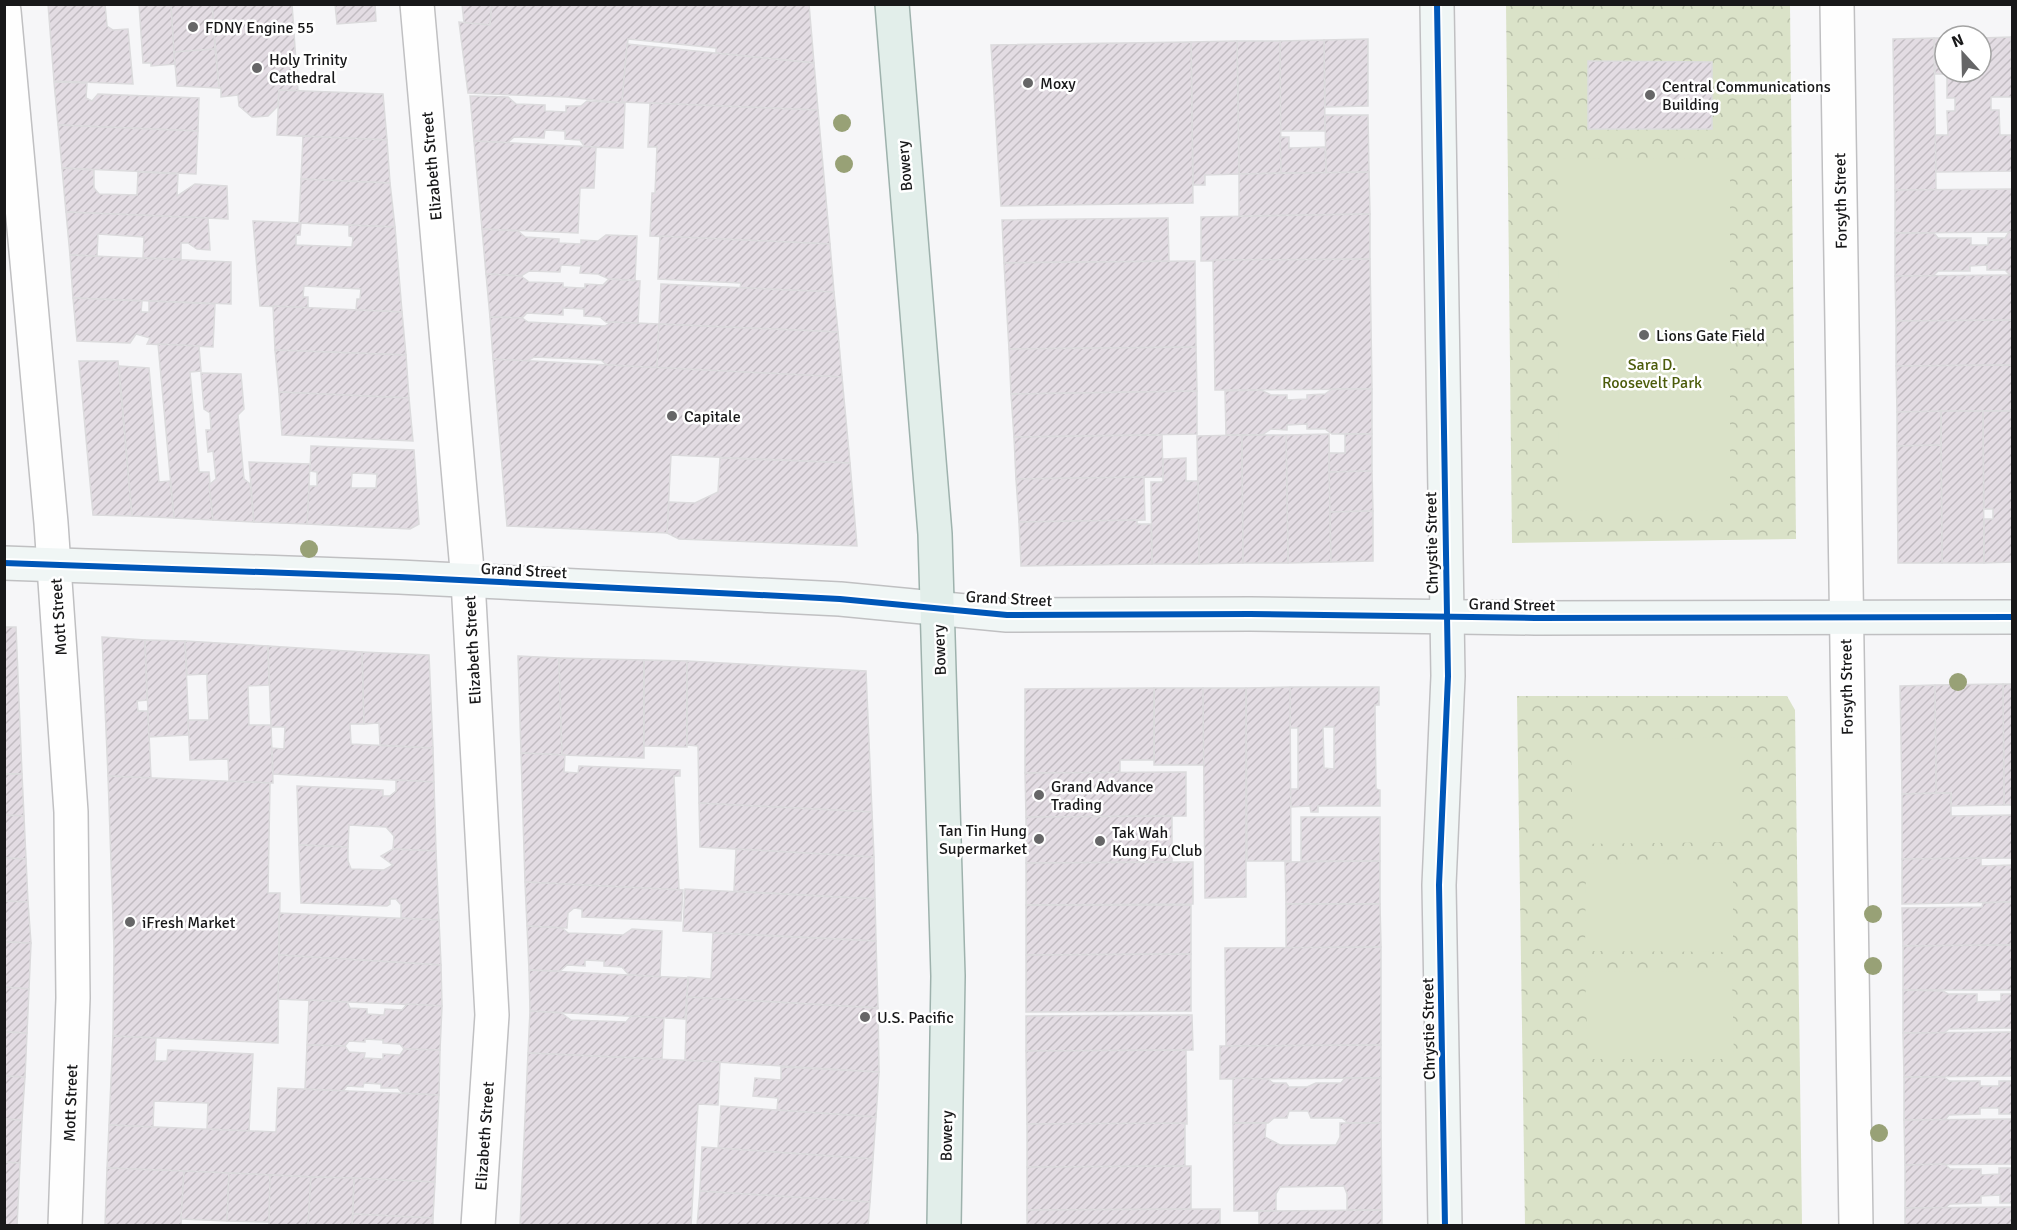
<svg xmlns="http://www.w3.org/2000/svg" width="2017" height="1230" viewBox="0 0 2017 1230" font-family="Signika,sans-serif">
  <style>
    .forest { fill: url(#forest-crowns) }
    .garden { fill: #dae2c8 }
    .building { fill: url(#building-hatch); stroke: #dcdbdd; stroke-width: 1.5; fill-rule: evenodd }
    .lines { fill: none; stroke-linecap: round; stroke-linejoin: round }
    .street-casing { stroke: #c0c0c2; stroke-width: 36 }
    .secondary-casing { stroke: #c0c0c2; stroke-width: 36 }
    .primary-casing { stroke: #9eb2ad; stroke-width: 36 }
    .street { stroke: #fefefe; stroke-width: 33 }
    .secondary { stroke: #f0f6f5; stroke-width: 33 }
    .primary { stroke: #e2eeea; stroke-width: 33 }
    .cycleway-casing { stroke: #fff; stroke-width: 10 }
    .cycleway { stroke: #0057b8; stroke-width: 6 }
    .tree { fill: #98a176 }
    .poi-dot { fill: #666667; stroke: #fff; stroke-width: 2 }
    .labels { text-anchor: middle; stroke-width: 5; stroke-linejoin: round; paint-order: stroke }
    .poi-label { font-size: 16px; fill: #181819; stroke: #fff; text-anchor: start }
    .street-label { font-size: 16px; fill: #181819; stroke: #fff }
    .park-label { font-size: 16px; fill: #4c5c0b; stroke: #fff }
  </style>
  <defs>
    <pattern id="forest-crowns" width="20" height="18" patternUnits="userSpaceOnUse" patternTransform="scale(1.5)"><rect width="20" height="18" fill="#dae2c8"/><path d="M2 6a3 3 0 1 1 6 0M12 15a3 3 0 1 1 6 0" fill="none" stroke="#bac1ab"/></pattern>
    <pattern id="building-hatch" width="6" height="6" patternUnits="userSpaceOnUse" patternTransform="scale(1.5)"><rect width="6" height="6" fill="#e3dce3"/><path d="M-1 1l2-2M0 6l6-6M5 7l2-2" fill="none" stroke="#c2bcc2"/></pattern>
  </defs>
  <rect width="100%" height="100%" fill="#f6f6f8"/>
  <g class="forest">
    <path d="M1506 5H1790L1796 539 1512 543Z"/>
    <path d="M1517 696H1787L1795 710 1802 1225H1525Z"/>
  </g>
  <g class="garden">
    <path d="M1730 158V510L1558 511 1559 159Z"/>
    <path d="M1739 737 1740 842 1573 844 1571 740Z"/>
    <path d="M1586 863 1733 864V952L1585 951Z"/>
    <path d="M1585 971 1732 972 1734 1059H1588Z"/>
  </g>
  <g class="building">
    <path d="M48 4H105L107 26 113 30 128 29 133 84 54 81Z"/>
    <path d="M139 4H171L175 64 151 66V63H143Z"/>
    <path d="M171 4H212L215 49 174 52Z"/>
    <path d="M212 4H292L298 91 279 90 278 106 268 116 252 117 239 106 238 95 221 97V88H219Z"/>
    <path d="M335 4H375L376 21 337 24Z"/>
    <path d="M462 4H492L490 25 464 23Z"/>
    <path d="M492 4H809L814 63 716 53V48L628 39 622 103 566 97 468 93 459 22 490 25Z"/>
    <path d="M2011 37H2012V178V171Z"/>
    <path d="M2011 37 2012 97H1991V110H1999L2000 135H2012V171L1936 172 1935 135H1948L1947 111H1955V98H1947V74H1935L1934 38H1945V72H1981V38Z"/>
    <path d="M1934 38 1936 190H1895L1893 39Z"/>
    <path d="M1368 39V106L1325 107 1324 40Z"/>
    <path d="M1324 40 1325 131H1280V41Z"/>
    <path d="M1237 41H1280L1281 173 1239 174Z"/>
    <path d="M1237 41 1239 174 1205 175V185H1193L1191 42Z"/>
    <path d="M1191 42 1193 203 1001 206 991 45Z"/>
    <path d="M627 44 814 63 818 110 622 102Z"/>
    <path d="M215 49 219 88 177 86 174 52Z"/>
    <path d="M1588 61 1712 62V129H1588Z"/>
    <path d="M54 82 87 83 86 98 92 101 98 94 199 98 198 131 58 125Z"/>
    <path d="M279 90 383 94 387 140 277 135Z"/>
    <path d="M470 96 508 97 516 104 545 105V111L566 112V106H581L587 101 625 103 623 148 585 147 580 140 565 139V131L545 130 544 138 514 137 507 143 474 141Z"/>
    <path d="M650 103 818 110 830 244 650 236 652 193H655L657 147H648Z"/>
    <path d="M1325 115H1368L1369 172 1326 173Z"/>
    <path d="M58 125 198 131 196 174 62 168Z"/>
    <path d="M303 136 387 140 390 183 301 179Z"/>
    <path d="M1280 137H1289V148L1325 147 1326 173H1281Z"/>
    <path d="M474 141 596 147 594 188H580L578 233 482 229Z"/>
    <path d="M62 168 94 170V188L99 194 137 195 138 172 178 174 177 196 195 184 227 186 228 219 66 212Z"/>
    <path d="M1369 172 1370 214 1239 216V174Z"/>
    <path d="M301 179 390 183 395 227 299 223Z"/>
    <path d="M2012 189V232L1895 233V190Z"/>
    <path d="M66 212 208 218 210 250 197 249 188 243H181V259L143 258 144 237 98 234 97 256 70 255Z"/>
    <path d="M1370 214V259L1201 261V217Z"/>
    <path d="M1168 218 1169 261 1004 263 1002 220Z"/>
    <path d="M253 221 301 223 300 235H296V245L352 247 353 237 349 236V225L395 227 402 312 356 310 357 299H360L361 289 304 286 303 297H308V308L260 306Z"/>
    <path d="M482 229 518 231 525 237 559 239V243L581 244V240L598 241 606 235 637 236 635 280 609 279 598 274 580 273 581 266 561 265 560 272 529 271 521 276 486 274Z"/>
    <path d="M2009 232H2012V275H2010L2005 270H1987V265L1970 266V271H1938L1933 276H1895V233H1934L1938 238H1971V245H1988V238H2005Z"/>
    <path d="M660 236 830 244 834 292 740 288 741 283 658 279Z"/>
    <path d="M70 255 231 262V304L73 298Z"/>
    <path d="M1370 259 1372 389 1215 390 1213 260Z"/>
    <path d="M1195 261 1196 347 1009 349 1004 263Z"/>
    <path d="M486 274 521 276 529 282 563 283V287L581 288H585V284L603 285 609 279 640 281 638 324 606 322 600 317 584 316V309L563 308V315L527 313 522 318 490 317Z"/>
    <path d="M2010 275H2012V320L1896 321 1895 276Z"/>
    <path d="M661 284 834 292 838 332 659 324Z"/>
    <path d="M73 298 142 301 141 312H149V301L215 304 213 347 147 344 150 338 136 334 130 343 77 341Z"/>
    <path d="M273 306 402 312 406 355 275 350Z"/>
    <path d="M490 317 522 318 528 322 605 326 611 322 659 324 657 369 608 366 601 360 534 357 525 362 493 359Z"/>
    <path d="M2012 320V365L1896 366V321Z"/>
    <path d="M659 324 838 332 842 377 657 369Z"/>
    <path d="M158 344 199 346 201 371 190 372 199 472H209L213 520 174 518Z"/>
    <path d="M1196 347 1197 391 1011 394 1009 349Z"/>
    <path d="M275 350 406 355 409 398 279 392Z"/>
    <path d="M493 359 842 377 850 463 671 455 667 533 507 526Z"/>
    <path d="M79 361H118L132 516 93 515Z"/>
    <path d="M2012 365V411L1897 412 1896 366Z"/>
    <path d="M119 366 149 368 159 482 170 481 174 518 132 516Z"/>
    <path d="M201 373 241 374 244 409 238 415 244 479 250 484 254 522 213 520 209 485 216 479 213 451 208 452 206 430H211L210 413 204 409Z"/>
    <path d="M1332 389H1372V434H1332L1325 429H1307V424L1287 425V430L1271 429 1262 435H1226L1225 391 1261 390 1271 395H1287V400L1307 399V395L1325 394Z"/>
    <path d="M1197 391V434L1014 437 1011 394Z"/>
    <path d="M279 392 409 398 413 441 282 435Z"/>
    <path d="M1941 411H1983L1984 563H1942Z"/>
    <path d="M1941 411V445L1897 446V412Z"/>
    <path d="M1983 411H2012V562L1984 563V519H1993V509H1984Z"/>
    <path d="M1329 434 1331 562 1288 563 1286 435Z"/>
    <path d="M1345 434H1372V471L1329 472V453H1345Z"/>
    <path d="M1162 435 1163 477 1016 479 1014 437Z"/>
    <path d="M1242 435 1243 563 1199 564 1197 436Z"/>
    <path d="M1242 435H1286L1288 563H1243Z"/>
    <path d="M1941 445 1942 563H1898L1897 446Z"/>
    <path d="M311 446 414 450 419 524 410 529 307 524 309 486H317V472L310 471ZM352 473 377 474 376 488H351Z"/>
    <path d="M720 458 850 463 857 546 679 539 667 533 669 502 695 503 718 492Z"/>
    <path d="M1186 458V481H1198L1199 564H1152L1151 482H1163V459Z"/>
    <path d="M249 462 310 464 307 524 254 522Z"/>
    <path d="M1372 471 1373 511 1330 512 1329 472Z"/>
    <path d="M1144 477 1145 520 1019 522 1016 479Z"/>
    <path d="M1373 511V561L1331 562 1330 512Z"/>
    <path d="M1137 520V524H1151L1152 564 1021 566 1019 522Z"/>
    <path d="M4 627H16L22 774H4Z"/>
    <path d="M102 637 145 640 147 700 137 701 138 711H148L151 778 108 776Z"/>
    <path d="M145 640 185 641 189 735 149 737Z"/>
    <path d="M185 641 268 646 269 685 248 686 249 725H271L273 783 229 781 228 759 190 760 188 720H209L207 684V674L187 675Z"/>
    <path d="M268 646 362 652 364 724H350L351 744 433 748 434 782 273 774 272 748 284 749 285 727H271Z"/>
    <path d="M362 652 429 655 433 748 380 745 379 723 364 724Z"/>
    <path d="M518 656 559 658 562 755 521 753Z"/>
    <path d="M559 658 644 660V758L562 755Z"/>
    <path d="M644 660 687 661V747L644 746Z"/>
    <path d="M687 661 866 671 872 812 699 803 698 746 687 745Z"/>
    <path d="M2003 684H2012V805H2004Z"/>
    <path d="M2003 684 2004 805 1951 806V793H1936L1935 685Z"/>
    <path d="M1935 685 1936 793 1902 794 1900 686Z"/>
    <path d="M1290 687H1379V705H1375L1376 789 1380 790V806H1318V812H1311L1310 806 1291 807 1290 789H1298V728H1290ZM1323 727H1334V769L1324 768Z"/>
    <path d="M1290 687 1291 861H1247L1246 688Z"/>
    <path d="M1154 688H1203L1204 765H1154Z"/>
    <path d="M1154 688V760H1120V773H1025V689Z"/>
    <path d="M1203 688H1246V897L1205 898Z"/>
    <path d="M521 753 565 755 564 772 578 773 579 766 680 770V776H674L679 890 525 882Z"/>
    <path d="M1186 772V816L1026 817 1025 773Z"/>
    <path d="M4 774H22L24 816 4 815Z"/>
    <path d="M108 776 270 783 268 893H280L278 1043 113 1036 114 948Z"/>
    <path d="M396 780 434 782 436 851 393 849 394 836 386 827 349 825 348 847 299 845 297 786 383 790V796H390L396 791Z"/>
    <path d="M1951 793V816L2012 815V858L1902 859V794Z"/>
    <path d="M699 803 872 812 874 857 700 847Z"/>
    <path d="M4 815 24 816 26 859 4 858Z"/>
    <path d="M1172 816V862L1026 863V817Z"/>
    <rect x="1301" y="817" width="79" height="44"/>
    <path d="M299 845 348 847V861L351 869 384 870 393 865 381 856 393 849 436 851 439 920 401 918V905L396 899H390V904L387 906 301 903Z"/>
    <path d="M736 849 874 857 875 899 734 891Z"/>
    <path d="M4 858 26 859 28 902 4 901Z"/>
    <path d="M1981 858V866L2012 865V902L1902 904V859Z"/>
    <path d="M1380 861V904H1286L1285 862Z"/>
    <path d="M1193 862V904L1026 905V863Z"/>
    <path d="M525 882 683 890 681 921 582 917V909L574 908 568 913 567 928 527 926Z"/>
    <path d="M685 889 875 899 876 941 683 931Z"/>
    <path d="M4 901 28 902 31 943 4 942Z"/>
    <path d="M2004 902H2012V945L1903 946 1902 908 1982 907 1983 903Z"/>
    <path d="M1286 904H1380L1381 947 1286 948Z"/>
    <path d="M1026 905H1191V954L1026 955Z"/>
    <path d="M279 913 439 920 441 965 279 955Z"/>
    <path d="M527 926 562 928 568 933 623 935 632 929 662 931 660 977 629 975 622 967 604 966V961L585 960V966L567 965 560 971 529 970Z"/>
    <path d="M713 933 876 941 878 1008 687 997 688 977 711 979Z"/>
    <path d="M4 942 31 943 29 989 4 987Z"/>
    <path d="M2004 945H2012V990H1903V946Z"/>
    <path d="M1381 947V1045L1226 1046 1225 948Z"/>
    <path d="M1191 954V1011L1026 1012V955Z"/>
    <path d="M279 955 441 965 442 1006 278 999Z"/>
    <path d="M529 970 688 978 685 1019 530 1011Z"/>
    <path d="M4 987 29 989 27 1033 4 1032Z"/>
    <path d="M1903 990 1943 991 1948 994H1977V1002L2001 1001V994H2012V1028L1949 1029 1944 1033H1903Z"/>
    <path d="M687 997 878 1008 879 1072 685 1060Z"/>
    <path d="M309 1000 347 1002 350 1008 367 1009V1014L384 1015 385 1009 402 1010 407 1004 442 1006 440 1050 404 1049 400 1044 383 1043V1040L365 1039V1042L349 1041 345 1046 307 1045Z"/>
    <path d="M530 1011 561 1013 571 1020 626 1022 631 1016 664 1018 662 1059 528 1053Z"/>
    <path d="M1192 1015 1193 1050 1026 1051V1016Z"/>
    <path d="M4 1032 27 1033 25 1077 4 1076Z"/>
    <path d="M2012 1032V1076L1904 1077 1903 1033Z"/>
    <path d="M113 1036 156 1038 155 1061H167L168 1050 253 1054 249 1131 207 1129 208 1103 154 1101 153 1127 109 1125Z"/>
    <path d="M307 1045 345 1046 349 1052 365 1053 364 1058 383 1059V1054L400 1055 404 1049 440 1050 439 1095 402 1093 398 1088H381V1084L364 1083 363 1087 347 1086 343 1091 305 1089Z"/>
    <path d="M1381 1045V1078L1220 1079V1046Z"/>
    <path d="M1186 1050 1187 1124H1027L1026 1051Z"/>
    <path d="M528 1053 720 1062 718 1105 698 1104 691 1226H520Z"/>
    <path d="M781 1067 879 1072 876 1117 777 1110 778 1098 753 1096 755 1078 781 1080Z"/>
    <path d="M4 1076 25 1077 22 1120 4 1119Z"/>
    <path d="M1904 1077H1944L1949 1081H1980V1086H1999V1081H2012V1114H1999V1108H1980V1114L1949 1115 1945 1120H1904Z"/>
    <path d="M1233 1078 1268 1079 1273 1083H1286L1289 1087H1307L1316 1083H1341L1345 1078H1381V1123H1348L1342 1118H1311L1308 1111H1289L1287 1118H1274L1268 1123H1233Z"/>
    <path d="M278 1088 439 1095 435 1182 107 1168 109 1125 276 1132Z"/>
    <path d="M721 1106 876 1117 873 1159 718 1148Z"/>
    <path d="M4 1119 22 1120 20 1163 4 1162Z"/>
    <path d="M2012 1119V1164L1905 1165 1904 1120Z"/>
    <path d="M1185 1123V1166L1027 1167V1124Z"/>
    <path d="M1233 1123H1266L1265 1137 1280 1145H1336L1340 1137V1123H1381L1382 1210H1347V1194L1344 1186 1280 1187 1276 1194V1211H1234Z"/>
    <path d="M702 1147 873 1159 870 1202 700 1191Z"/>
    <path d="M4 1162 20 1163 17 1226H4Z"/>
    <path d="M1945 1164 1950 1169H1981V1175L1999 1174V1168H2012V1203H2000V1195L1981 1196V1203L1950 1204 1945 1208H1905V1165Z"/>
    <path d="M1191 1166V1209L1027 1210V1167Z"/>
    <path d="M107 1168 184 1171 181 1226H105Z"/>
    <path d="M184 1171 229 1173 227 1221 181 1219Z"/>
    <path d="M229 1173 270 1175 269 1222 227 1221Z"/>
    <path d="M270 1175 311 1177 308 1226H269Z"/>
    <path d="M311 1177 354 1178 352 1226H308Z"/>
    <path d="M354 1178 435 1182 433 1218 353 1214Z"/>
    <path d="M700 1191 870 1202 868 1226H697Z"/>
    <path d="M2012 1207V1226H1905V1208Z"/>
    <path d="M1220 1209V1226H1027V1210Z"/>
    <path d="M1382 1210V1226H1259V1211Z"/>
    <path d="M353 1214 433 1218V1226H352Z"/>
  </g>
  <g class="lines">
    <g class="street-casing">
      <g id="street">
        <path d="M417 4 468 581 492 1015 478 1226"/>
        <path d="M1837 4 1856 1226"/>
        <path d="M4 11 51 523 71 812 73 998 65 1226"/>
      </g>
    </g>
    <g class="secondary-casing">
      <g id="secondary">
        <path d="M1437 4 1448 676 1439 885 1445 1226"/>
        <path d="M4 563 399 577 840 599 1007 615 1250 614 1535 618 2012 617"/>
      </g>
    </g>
    <g class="primary-casing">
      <path id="primary" d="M892 4 935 534 948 976 944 1226"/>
    </g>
    <use href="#street" class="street"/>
    <use href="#secondary" class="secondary"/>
    <use href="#primary" class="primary"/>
    <g class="cycleway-casing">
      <g id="cycleway">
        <path d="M1437 4 1448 676 1439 885 1445 1226"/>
        <path d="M4 563 399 577 840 599 1007 615 1250 614 1535 618 2012 617"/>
      </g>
    </g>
    <use href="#cycleway" class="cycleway"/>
  </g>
  <g class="tree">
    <circle cx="842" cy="123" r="9"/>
    <circle cx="844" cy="164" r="9"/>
    <circle cx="309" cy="549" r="9"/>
    <circle cx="1958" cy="682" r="9"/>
    <circle cx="1873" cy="914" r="9"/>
    <circle cx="1873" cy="966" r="9"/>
    <circle cx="1879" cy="1133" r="9"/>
  </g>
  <g class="poi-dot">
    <circle cx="193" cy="27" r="6"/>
    <circle cx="257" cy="68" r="6"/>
    <circle cx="1028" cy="83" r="6"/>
    <circle cx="1650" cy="95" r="6"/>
    <circle cx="1644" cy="335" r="6"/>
    <circle cx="672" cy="416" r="6"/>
    <circle cx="1039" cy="795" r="6"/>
    <circle cx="1039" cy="839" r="6"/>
    <circle cx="1100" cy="841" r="6"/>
    <circle cx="130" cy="922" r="6"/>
    <circle cx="865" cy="1017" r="6"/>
  </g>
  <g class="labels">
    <g class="poi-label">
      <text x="205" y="33">FDNY Engine 55</text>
      <text x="269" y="65">Holy Trinity<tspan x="269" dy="18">Cathedral</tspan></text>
      <text x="1040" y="89">Moxy</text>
      <text x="1662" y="92">Central Communications<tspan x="1662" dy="18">Building</tspan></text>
      <text x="1656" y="341">Lions Gate Field</text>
      <text x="684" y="422">Capitale</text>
      <text x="1051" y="792">Grand Advance<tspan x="1051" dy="18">Trading</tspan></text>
      <text x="1027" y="836" text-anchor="end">Tan Tin Hung<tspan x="1027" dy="18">Supermarket</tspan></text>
      <text x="1112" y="838">Tak Wah<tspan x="1112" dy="18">Kung Fu Club</tspan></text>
      <text x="142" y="928">iFresh Market</text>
      <text x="877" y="1023">U.S. Pacific</text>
    </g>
    <g class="street-label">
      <text transform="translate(431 166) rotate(-95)" y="6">Elizabeth Street</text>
      <text transform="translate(904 166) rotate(-95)" y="6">Bowery</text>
      <text transform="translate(1840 201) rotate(-91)" y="6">Forsyth Street</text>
      <text transform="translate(1431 543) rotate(-91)" y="6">Chrystie Street</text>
      <text transform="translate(524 570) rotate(3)" y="6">Grand Street</text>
      <text transform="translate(1009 598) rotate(3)" y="6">Grand Street</text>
      <text transform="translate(1512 604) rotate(1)" y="6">Grand Street</text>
      <text transform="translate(58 617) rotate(-94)" y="6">Mott Street</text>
      <text transform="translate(472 650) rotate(-93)" y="6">Elizabeth Street</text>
      <text transform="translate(939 650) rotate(-92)" y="6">Bowery</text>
      <text transform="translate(1846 687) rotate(-91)" y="6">Forsyth Street</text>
      <text transform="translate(1428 1029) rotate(-91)" y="6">Chrystie Street</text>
      <text transform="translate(70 1103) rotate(-88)" y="6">Mott Street</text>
      <text transform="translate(484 1136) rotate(-86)" y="6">Elizabeth Street</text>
      <text transform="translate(946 1136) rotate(-89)" y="6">Bowery</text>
    </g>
    <g class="park-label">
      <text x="1652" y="370">Sara D.<tspan x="1652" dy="18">Roosevelt Park</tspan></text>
    </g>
  </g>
  <rect width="2017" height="1230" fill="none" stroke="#181819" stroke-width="12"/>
  <g transform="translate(1963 54) rotate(338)"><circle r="28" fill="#ffffff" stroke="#a3a3a3" stroke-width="1.5"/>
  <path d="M0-4.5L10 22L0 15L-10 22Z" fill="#666667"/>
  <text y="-9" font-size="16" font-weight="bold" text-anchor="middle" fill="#181819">N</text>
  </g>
</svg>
